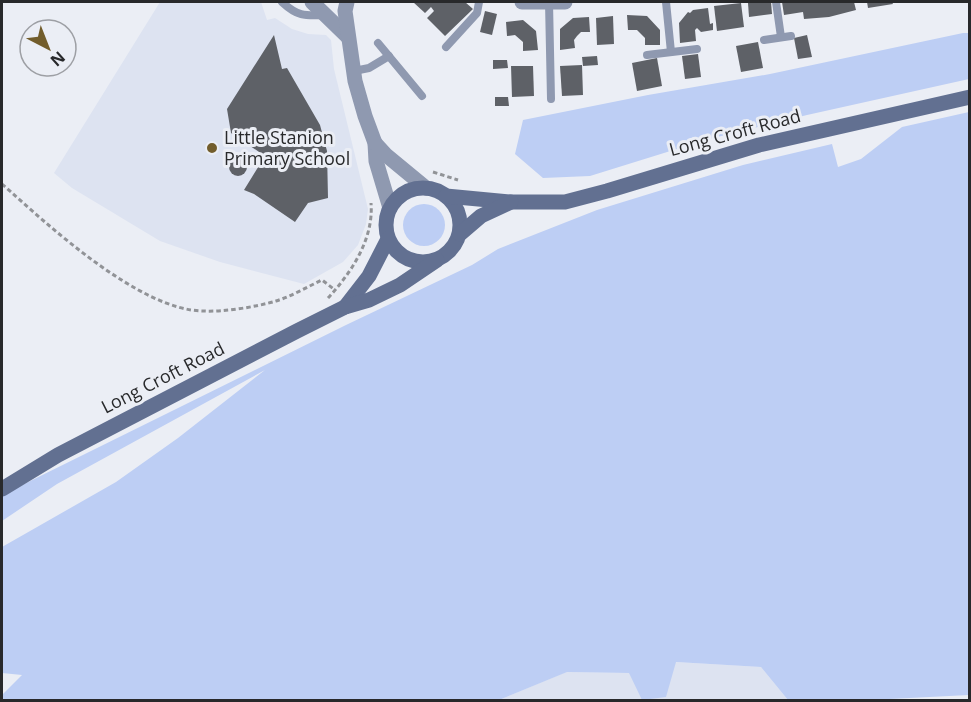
<svg xmlns="http://www.w3.org/2000/svg" width="971" height="702" viewBox="0 0 971 702" font-family="'Open Sans',sans-serif">
  <style>
    .built { fill: #dde3f1 }
    .green { fill: #bdcef4 }
    .building { fill: #5e6167 }
    .lines { fill: none; stroke-linecap: round; stroke-linejoin: round }
    .path { stroke: #919397; stroke-width: 3; stroke-dasharray: 4.5 3; stroke-linecap: butt }
    .lane { stroke: #8f99b0; stroke-width: 8 }
    .street { stroke: #8f99b0; stroke-width: 15 }
    .secondary { stroke: #627091; stroke-width: 15 }
    .poi-dot { fill: #725d2c; stroke: #ebeef5; stroke-width: 2 }
    .labels { text-anchor: middle; stroke-width: 6; stroke-linejoin: round; paint-order: stroke }
    .street-label { font-size: 18px; fill: #28292b; stroke: #ebeef5 }
    .poi-label { font-size: 18px; fill: #28292b; stroke: #ebeef5; text-anchor: start }
  </style>
  <rect width="100%" height="100%" fill="#ebeef5"/>
  <g class="built">
    <path d="M160 2H261L267 20 275 18 292 29 308 34 326 35 331 40 334 69 368 209 366 224 358 245 343 262 304 284 220 262 160 241 72 188 54 173Z"/>
    <path d="M675 662 761 667 788 700H499L566 672 629 673Z"/>
  </g>
  <g class="green">
    <path d="M963 33H969V79L807 115 709 139 590 176 543 178 515 154 523 120 648 95 770 74Z"/>
    <path d="M969 112V695L870 700H788L761 667 676 662 666 697 642 700 629 673 567 672 499 700H2V695L22 675 2 673V547L116 482 178 438 265 370 57 484 2 521V497L8 492 346 325 472 265 498 249 597 210 743 165 832 144 838 167 861 159 902 127Z"/>
    <circle cx="424" cy="225" r="21"/>
  </g>
  <g class="building">
    <path d="M413 2H465L473 9 445 36 427 18 434 11 431 7 425 13Z"/>
    <path d="M771 2 772 14 749 17 748 3Z"/>
    <path d="M782 2H854L856 10 829 17 804 19 803 12 784 15Z"/>
    <path d="M867 2H892L893 4 868 8Z"/>
    <path d="M741 3 744 27 717 31 714 6Z"/>
    <path d="M708 8 710 24 713 23V30L701 32 697 28 695 30 696 41 680 43 679 23 688 12 690 13 693 10Z"/>
    <path d="M485 11 497 14 492 35 480 32Z"/>
    <path d="M627 15 647 16 660 30V45H645V38L637 30H628Z"/>
    <path d="M613 16 614 44 597 45 596 18Z"/>
    <path d="M589 17 590 32H581L577 36 574 40 575 48 560 50V29L573 18Z"/>
    <path d="M523 20 536 31 538 50 523 51V42L515 35 507 36 506 22Z"/>
    <path d="M274 35 282 69 287 68 320 125 327 151 328 198 308 203 295 222 254 194 244 190 265 156 231 133 227 109Z"/>
    <path d="M807 35 812 57 798 59 794 38Z"/>
    <path d="M758 42 763 68 741 72 736 46Z"/>
    <path d="M698 54 701 77 685 79 682 56Z"/>
    <path d="M597 56 598 65 583 66 582 57Z"/>
    <path d="M657 58 662 86 637 91 632 63Z"/>
    <path d="M493 60H507L508 68 493 69Z"/>
    <path d="M582 65 583 95 562 96 560 66Z"/>
    <path d="M511 66H533L534 96 512 97Z"/>
    <path d="M495 97H508L509 106H495Z"/>
    <circle cx="238" cy="167" r="9"/>
  </g>
  <g class="lines">
    <g class="path">
      <path d="M433 172 458 180"/>
      <path d="M2 184C48 225 140 311 204 311 224 312 256 307 276 301 292 296 307 287 322 280L335 290"/>
      <path d="M328 298C351 273 374 239 371 203"/>
    </g>
    <g class="lane">
      <path d="M282 2C297 16 304 16 324 15"/>
      <path d="M549 2 551 99"/>
      <path d="M666 2 671 52"/>
      <path d="M776 2 781 37"/>
      <path d="M764 40 791 36"/>
      <path d="M378 43 422 96"/>
      <path d="M446 47 477 13 479 2"/>
      <path d="M647 55 697 49"/>
      <path d="M354 71 369 68 389 56"/>
    </g>
    <g class="street">
      <path d="M312 2 348 37"/>
      <path d="M347 2 345 11 355 81 365 116 375 143 376 161 390 208"/>
      <path d="M522 2H565"/>
      <path d="M375 143 386 155 426 188"/>
    </g>
    <g class="secondary">
      <circle cx="423" cy="225" r="37"/>
      <path d="M446 196 511 202H565L607 191 759 145 970 97"/>
      <path d="M460 234 481 216 511 202"/>
      <path d="M345 307 369 276 388 239"/>
      <path d="M2 489 58 455 297 331 345 307 369 300 400 285 437 260"/>
    </g>
  </g>
  <circle class="poi-dot" cx="212" cy="148" r="6"/>
  <g class="labels">
    <g class="street-label">
      <text transform="translate(735 133) rotate(-15)" y="6">Long Croft Road</text>
      <text transform="translate(163 378) rotate(-27)" y="6">Long Croft Road</text>
    </g>
    <g class="poi-label">
      <text x="224" y="144">Little Stanion<tspan x="224" dy="21">Primary School</tspan></text>
    </g>
  </g>
  <rect width="971" height="702" fill="none" stroke="#28292b" stroke-width="6"/>
  <g transform="translate(48 48) rotate(138)"><circle r="28" fill="#ebeef5" stroke="#9d9fa4" stroke-width="1.5"/>
  <path d="M0-4.5L10 22L0 15L-10 22Z" fill="#725d2c"/>
  <text y="-9" font-size="16" font-weight="bold" text-anchor="middle" fill="#28292b">N</text>
  </g>
</svg>
